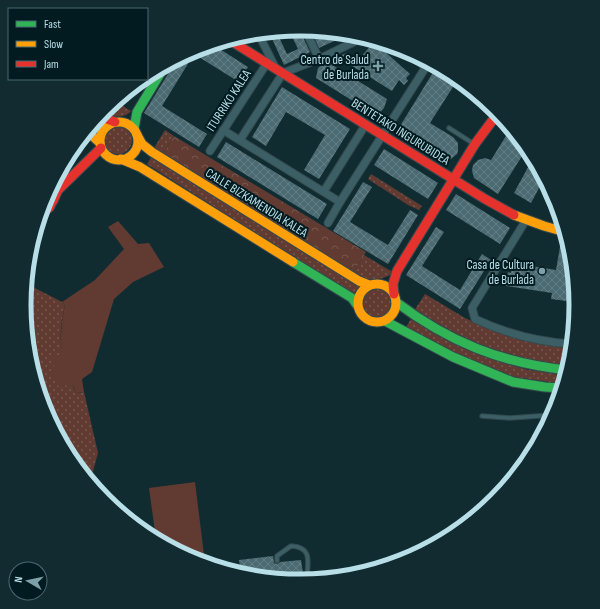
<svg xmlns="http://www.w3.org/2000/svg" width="600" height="609" viewBox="0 0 600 609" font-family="'Sofia Sans Condensed',sans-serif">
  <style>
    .grass { fill: url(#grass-dots) }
    .park { fill: url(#park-crowns) }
    .garden { fill: #613b32 }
    .building { fill: url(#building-cross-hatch) }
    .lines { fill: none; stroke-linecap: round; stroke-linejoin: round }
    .lane-casing { stroke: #33494e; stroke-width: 5.5 }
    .street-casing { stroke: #33494e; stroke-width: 9 }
    .fast-casing { stroke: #33494e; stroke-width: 11 }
    .slow-casing { stroke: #33494e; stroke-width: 11 }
    .jam-casing { stroke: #33494e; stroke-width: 11 }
    .lane { stroke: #3b5f65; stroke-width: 3.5 }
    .street { stroke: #3b5f65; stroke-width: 7 }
    .fast { stroke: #30b455; stroke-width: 9 }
    .slow { stroke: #ff9f0a; stroke-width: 9 }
    .jam { stroke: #e5322d; stroke-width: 9 }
    .poi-dot { fill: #7ea0a8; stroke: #021b20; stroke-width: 1.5 }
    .labels { text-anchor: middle; stroke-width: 4; stroke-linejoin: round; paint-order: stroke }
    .poi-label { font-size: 13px; fill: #b8dfe8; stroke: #021b20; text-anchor: end }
    .street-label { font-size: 13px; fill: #b8dfe8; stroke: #021b20 }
    .rim { fill: none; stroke: #b8dfe8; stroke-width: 5 }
  </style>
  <defs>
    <pattern id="grass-dots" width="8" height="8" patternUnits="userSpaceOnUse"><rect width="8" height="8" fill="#613b32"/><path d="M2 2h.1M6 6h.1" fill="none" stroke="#765750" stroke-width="1.8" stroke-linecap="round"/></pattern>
    <pattern id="park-crowns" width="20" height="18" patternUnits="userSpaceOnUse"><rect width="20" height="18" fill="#613b32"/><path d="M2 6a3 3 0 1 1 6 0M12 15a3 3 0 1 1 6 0" fill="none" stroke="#765750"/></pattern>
    <pattern id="building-cross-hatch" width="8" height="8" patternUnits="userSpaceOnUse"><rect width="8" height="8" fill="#4b6a71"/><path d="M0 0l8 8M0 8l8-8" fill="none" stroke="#637f85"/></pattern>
  </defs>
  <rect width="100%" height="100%" fill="#112c31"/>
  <g class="grass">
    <path d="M115 101 131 111C123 120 112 116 101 113Z"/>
    <circle cx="118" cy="140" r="14"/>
    <path d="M165 130 174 136 163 154 154 148Z"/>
    <path d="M152 156 360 286 354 296 147 164Z"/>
    <path d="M371 174 422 206 419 210 408 205 368 179Z"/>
    <path d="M364 255 394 273C377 282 370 282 353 273Z"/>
    <path d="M27 272 35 288 62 302 65 305C56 343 62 358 76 393L84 392 98 453 90 482 70 458 45 410 29 358 24 304Z"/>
    <circle cx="377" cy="303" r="14"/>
    <path d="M425 294 465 318 491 330 516 338 560 346H572L568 367 523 362 455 336 414 311Z"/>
    <path d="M411 319 509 364 528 370 566 373 563 384 514 377 469 361 406 327Z"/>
  </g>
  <path class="park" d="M174 136 366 252 353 273 163 154Z"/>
  <g class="garden">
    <path d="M118 221 138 244 149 243 164 267 133 282 114 299 92 372 82 379 84 392 76 393 73 385 58 386 52 373 54 372 53 355H62C60 337 61 323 65 305L62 302 95 280 124 249 108 227Z"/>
    <path d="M195 482 205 563 194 559 156 539 149 488Z"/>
  </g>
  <g class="building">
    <path d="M299 29 310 52 284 65 269 32 276 31 287 54 298 49 289 30Z"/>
    <path d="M311 30H318L322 38 336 32 342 33 343 37 319 48Z"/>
    <path d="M374 42 410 74 406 78 408 81 404 85 399 80 392 91 338 57 346 53 358 60Z"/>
    <path d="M212 44 248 67 239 82 194 54 162 106 207 134 199 147 144 113 177 59 195 49Z"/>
    <path d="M326 61 387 99 384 108 377 116 316 78 318 68Z"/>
    <path d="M437 66 458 79 430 123 453 137 458 143V151L457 154 451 159 447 160 440 158 397 131Z"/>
    <path d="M140 81 128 102 120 97Z"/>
    <path d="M282 87 350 129 319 179 304 170 325 135 286 112 266 146 252 137Z"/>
    <path d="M511 128 527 148 498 194 474 178 472 171 473 165 478 160 485 158 491 160Z"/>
    <path d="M226 142 327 204 318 219 217 157Z"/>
    <path d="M384 149 438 183 428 199 374 165Z"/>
    <path d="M533 158 553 196 539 188 531 203 514 193Z"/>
    <path d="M363 182 372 187 350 222 388 245 410 210 418 215 388 264 333 231Z"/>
    <path d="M456 194 510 228 500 244 446 210Z"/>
    <path d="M436 227 444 232 422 266 460 290 482 254 491 260 460 309 406 275Z"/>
    <path d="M561 241 568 243 571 251 575 297 574 302 551 299 552 293 506 286 508 272 511 273 513 263 556 270Z"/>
    <path d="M273 556 274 563 277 564 280 562 301 560 304 580 246 575 241 574 239 560Z"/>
  </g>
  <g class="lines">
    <g class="lane-casing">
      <g id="lane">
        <path d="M449 128 474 144"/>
        <path d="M482 416 510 418 552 415"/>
        <path d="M277 561V556L291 546C314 547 307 564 307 580"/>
      </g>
    </g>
    <g class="street-casing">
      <g id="street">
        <path d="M305 29 319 59"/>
        <path d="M258 33 276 69"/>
        <path d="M347 33 352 43"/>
        <path d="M407 50 425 67"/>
        <path d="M223 130 340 202"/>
        <path d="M240 140 283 73 319 59 364 37"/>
        <path d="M210 151 267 63"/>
        <path d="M324 191 366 124"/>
        <path d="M526 220 472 308 475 319C507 334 537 342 572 344"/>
        <path d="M328 223 340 202 429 62"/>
      </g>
    </g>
    <g class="fast-casing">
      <g id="fast">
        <path d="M134 129 137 112 166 64"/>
        <path d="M293 262 352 298 357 305"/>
        <path d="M396 302C449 342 501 363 567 370"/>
        <path d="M385 321 453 357 513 382 545 387 562 388"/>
      </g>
    </g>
    <g class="slow-casing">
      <g id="slow">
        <circle cx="119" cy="141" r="19"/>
        <path d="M87 131 100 143"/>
        <path d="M137 135 142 144 152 152 359 281 369 285"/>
        <path d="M121 159 140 167 293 262"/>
        <path d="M514 215 544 226 565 232"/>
        <circle cx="377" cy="303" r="19"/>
      </g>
    </g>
    <g class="jam-casing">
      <g id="jam">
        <path d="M228 39 485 199 514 215"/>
        <path d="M99 116 115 122"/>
        <path d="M53 201 58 190 101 148"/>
        <path d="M42 209 49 208C53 202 52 199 48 194"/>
        <path d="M394 294 393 284 397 271 475 144 498 113"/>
      </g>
    </g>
    <use href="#lane" class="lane"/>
    <use href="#street" class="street"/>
    <use href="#fast" class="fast"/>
    <use href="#slow" class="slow"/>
    <use href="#jam" class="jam"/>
  </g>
  <g class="poi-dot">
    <path d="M376 60h4v4h4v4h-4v4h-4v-4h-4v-4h4z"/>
    <circle cx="542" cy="271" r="4"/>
  </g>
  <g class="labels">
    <g class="poi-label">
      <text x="369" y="64">Centro de Salud<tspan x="369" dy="15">de Burlada</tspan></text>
      <text x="534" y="269">Casa de Cultura<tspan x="534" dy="15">de Burlada</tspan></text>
    </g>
    <g class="street-label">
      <text transform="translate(228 100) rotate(-57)" y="5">ITURRIKO KALEA</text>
      <text transform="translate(401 131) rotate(32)" y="5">BENTETAKO INGURUBIDEA</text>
      <text transform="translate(257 202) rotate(32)" y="5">CALLE BIZKAMENDIA KALEA</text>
    </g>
  </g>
  <path d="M0 0H600V609H0ZM31 305a269 269 0 1 1 538 0a269 269 0 1 1-538 0Z" fill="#112b30" fill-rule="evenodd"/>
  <path class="rim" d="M31 305a269 269 0 1 1 538 0a269 269 0 1 1-538 0Z"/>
  <rect x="8" y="8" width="140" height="72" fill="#021b20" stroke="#4b6970"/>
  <rect x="16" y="21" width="20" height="6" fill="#30b455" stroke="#4b6970"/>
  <text x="44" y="28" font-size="12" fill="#b8dfe8">Fast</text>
  <rect x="16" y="41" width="20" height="6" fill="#ff9f0a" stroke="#4b6970"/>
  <text x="44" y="48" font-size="12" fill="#b8dfe8">Slow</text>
  <rect x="16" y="61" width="20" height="6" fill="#e5322d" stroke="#4b6970"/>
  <text x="44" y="68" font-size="12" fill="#b8dfe8">Jam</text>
  <g transform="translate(28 581) rotate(279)"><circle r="19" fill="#021b20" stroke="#4b6970"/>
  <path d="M0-3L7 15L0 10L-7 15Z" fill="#7ea0a8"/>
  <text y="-6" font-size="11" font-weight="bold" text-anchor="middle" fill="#b8dfe8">N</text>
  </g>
</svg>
